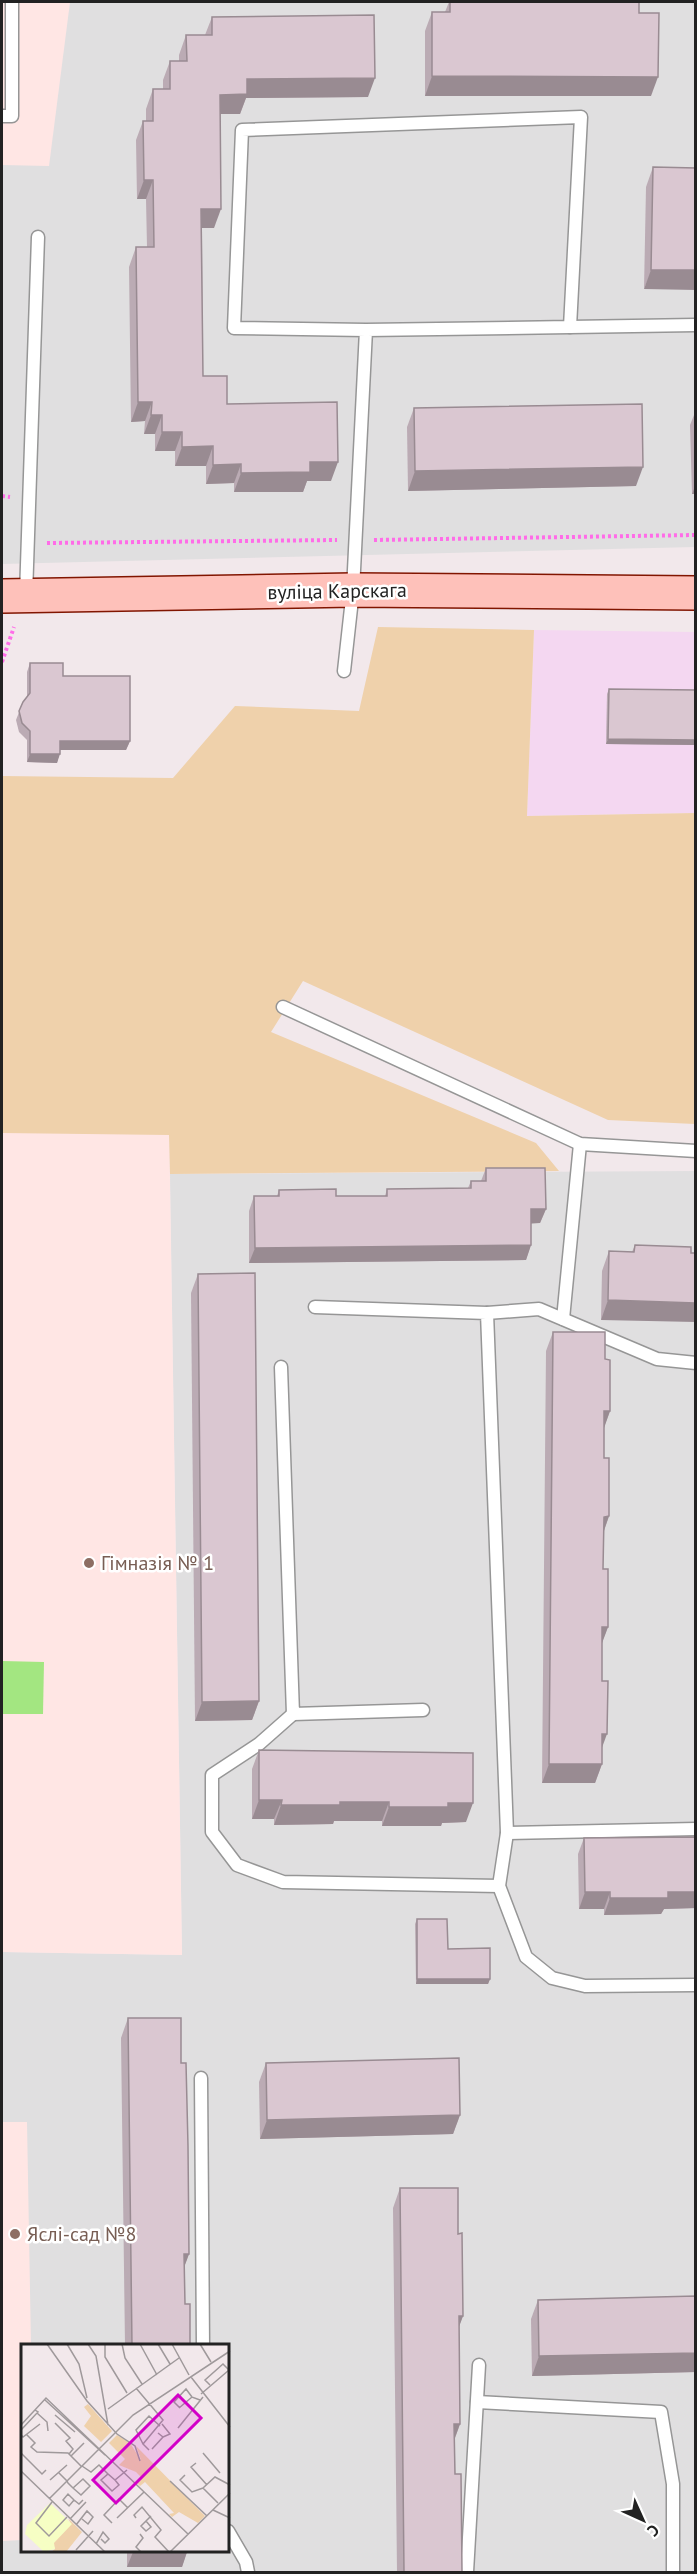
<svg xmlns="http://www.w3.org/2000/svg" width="697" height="2574" viewBox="0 0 697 2574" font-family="'PT Sans',sans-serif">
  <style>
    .residential { fill: #e0dfe0; fill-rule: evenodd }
    .commercial { fill: #f4d7f1 }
    .education { fill: #ffe6e4 }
    .grass { fill: #efd1ab }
    .pitch { fill: #a3e681 }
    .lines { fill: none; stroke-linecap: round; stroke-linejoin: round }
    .lane-casing { stroke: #969696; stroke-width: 15 }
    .secondary-casing { stroke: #811500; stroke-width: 36 }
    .path { stroke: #ff6ce8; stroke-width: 4; stroke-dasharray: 3 3; stroke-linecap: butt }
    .lane { stroke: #fff; stroke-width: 12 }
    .secondary { stroke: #fec1ba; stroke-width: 33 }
    .wall { fill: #bbabb4 }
    .shaded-wall { fill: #998b92 }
    .building { fill: #dac7d1; stroke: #998b92; stroke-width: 1.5 }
    .education-dot { fill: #8d6e63; stroke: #fff; stroke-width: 2 }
    .labels { text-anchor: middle; stroke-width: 5; stroke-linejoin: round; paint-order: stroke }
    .street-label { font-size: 20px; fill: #222; stroke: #fff }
    .education-label { font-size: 20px; fill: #785e54; stroke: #fff; text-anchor: start }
    .inset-road { fill: none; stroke: #9f999b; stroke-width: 1.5 }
    .view { fill: #d300c8; fill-opacity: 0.15; stroke: #d300c8; stroke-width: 3 }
    .inset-edge { fill: none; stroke: #222; stroke-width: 3 }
  </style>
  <rect width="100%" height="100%" fill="#f2e8eb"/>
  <g class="residential">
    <path d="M2 2H695V547L2 564Z"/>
    <path d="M695 1171V2572H2V1952L182 1955 170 1174ZM22 2346H228V2552H22Z"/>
  </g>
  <path class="commercial" d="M534 630 695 632V813L527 816Z"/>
  <g class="education">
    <path d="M2 2H70L49 166 2 165Z"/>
    <path d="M169 1121 182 1955 2 1952V1122Z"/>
    <path d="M2 2122H27L31 2346H22V2540L2 2541Z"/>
  </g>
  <path class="grass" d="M378 627 534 630 527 816 695 813V1124L608 1120 303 981 271 1032 536 1143 559 1171 170 1174 169 1135 2 1133V776L173 778 235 706 359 711Z"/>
  <path class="pitch" d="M2 1661 44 1662 43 1714H2Z"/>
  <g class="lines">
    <g class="lane-casing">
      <g id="lane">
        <path d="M2 116H12V2"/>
        <path d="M570 327 696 325"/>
        <path d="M26 595 38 237"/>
        <path d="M344 671 353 590 366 330 570 327 581 117 242 130 234 328 366 330"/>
        <path d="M283 1007 580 1144 696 1151"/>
        <path d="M315 1307 487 1313 507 1833 499 1886 526 1957 552 1978 585 1986 696 1985"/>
        <path d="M487 1313 539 1309 657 1359 696 1363"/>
        <path d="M563 1319 580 1144"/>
        <path d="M281 1367 293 1714 423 1710"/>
        <path d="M293 1714 259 1744 212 1775V1832L237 1865 283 1882 499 1886"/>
        <path d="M507 1833 696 1829"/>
        <path d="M201 2078 203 2346"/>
        <path d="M477 2402 661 2412 673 2484V2572"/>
        <path d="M228 2531 246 2562 248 2572"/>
        <path d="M467 2572 479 2365"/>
      </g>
    </g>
    <g class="secondary-casing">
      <path id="secondary" d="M2 596 353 590 696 593"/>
    </g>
    <g class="path">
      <path d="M2 496 10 497"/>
      <path d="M374 540 696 535"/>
      <path d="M47 543 337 540"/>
      <path d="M2 662 14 627"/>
    </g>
    <use href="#lane" class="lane"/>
    <use href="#secondary" class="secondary"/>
  </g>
  <g class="wall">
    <path d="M449 2H639V13L651 96H425V31L432 12H445Z"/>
    <path d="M212 17 368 97 246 98 240 114H220L214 228H202L203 376 227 404 331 481H307L303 492H234V483L206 484V466H175V451H155V434H144L145 421 131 422 129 267 136 247H147L146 199H137L136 140 143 121H146V109L153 89H163V80L170 61H179V55L186 35H205Z"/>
    <path d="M653 167 696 168 644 289 646 187Z"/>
    <path d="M414 408 636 486 408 491 407 427Z"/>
    <path d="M696 410V494H692L690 425Z"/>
    <path d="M30 663 63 676 130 741 126 750H60L57 763 27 762V740L19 732 16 720 23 702 27 697V672Z"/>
    <path d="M609 689 696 690V745L606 744 607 694Z"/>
    <path d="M486 1168 546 1209 540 1223H531V1245L526 1260 249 1263V1211L254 1196H277L279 1190 336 1196H385L387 1189 468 1188 471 1181H481Z"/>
    <path d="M635 1245 691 1253 601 1320 602 1271 609 1251 632 1252Z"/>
    <path d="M198 1274 259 1701 252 1720 195 1721 191 1293Z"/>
    <path d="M553 1332 605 1359 610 1411 604 1427V1458L609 1516 604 1531 603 1569 608 1627 602 1642V1764L595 1783H542L546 1351Z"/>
    <path d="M259 1750 466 1822 442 1823 441 1826H382V1821H334L333 1824 274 1825V1819H252V1769Z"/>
    <path d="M696 1837V1908L664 1909 661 1914 604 1915V1909H579L578 1854 584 1838Z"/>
    <path d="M417 1919 448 1949 490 1979 488 1984H416L415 1924Z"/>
    <path d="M128 2018 181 2063 189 2254 184 2267 185 2304 190 2346H125L121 2038Z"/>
    <path d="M266 2063 460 2115 453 2134 260 2139 259 2082Z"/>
    <path d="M400 2188 458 2234 463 2316 459 2326 460 2424 454 2441 455 2474 462 2572H397L393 2208Z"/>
    <path d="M696 2296V2372L532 2376 531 2319 538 2300Z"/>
    <path d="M127 2552H187L182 2567H127Z"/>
  </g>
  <g class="shaded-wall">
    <path d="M432 76 658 77 651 96H425Z"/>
    <path d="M375 78 368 97 246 98 240 114H213L220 95 247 79Z"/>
    <path d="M144 180H153L146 199H137Z"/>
    <path d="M201 209H221L214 228H194Z"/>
    <path d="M651 270H696V290L644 289Z"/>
    <path d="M138 402H152L145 421 131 422Z"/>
    <path d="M151 415H162L155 434H144Z"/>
    <path d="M162 432H182L175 451H155Z"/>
    <path d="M213 446 206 466H175L182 447Z"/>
    <path d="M310 462H338L331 481H307L303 492H234L241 473Z"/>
    <path d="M241 464 234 483 206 484 213 465Z"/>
    <path d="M643 467 636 486 408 491 415 471Z"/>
    <path d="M696 484V494H692Z"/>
    <path d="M608 739 696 740V745L606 744Z"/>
    <path d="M60 741H130L126 750H57Z"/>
    <path d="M30 754H60L57 763 27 762Z"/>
    <path d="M531 1209H546L540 1223 525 1224Z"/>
    <path d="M531 1245 526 1260 249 1263 255 1248Z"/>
    <path d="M608 1300 696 1303V1322L601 1320Z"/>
    <path d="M604 1411H610L603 1431Z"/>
    <path d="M609 1516 602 1536 604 1517Z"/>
    <path d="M602 1627H608L601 1646Z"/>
    <path d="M259 1701 252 1720 195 1721 202 1702Z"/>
    <path d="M602 1734H607L600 1753Z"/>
    <path d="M549 1764H602L595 1783H542Z"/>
    <path d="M259 1800H282L274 1819H252Z"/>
    <path d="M340 1802H389L382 1821H334L333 1824 274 1825 281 1805Z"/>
    <path d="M448 1803H473L466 1822 442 1823 441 1826H382L389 1807Z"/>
    <path d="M585 1892H610L604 1909H579Z"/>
    <path d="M668 1892H696V1908L664 1909 661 1914 604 1915 610 1898Z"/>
    <path d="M417 1979H490L488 1984H416Z"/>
    <path d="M460 2115 453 2134 260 2139 267 2120Z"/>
    <path d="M184 2254H189L182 2273Z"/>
    <path d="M459 2316H463L456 2335Z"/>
    <path d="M696 2353V2372L532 2376 539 2356Z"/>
    <path d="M454 2424H460L453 2443Z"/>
    <path d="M133 2552H187L182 2567H127Z"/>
  </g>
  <g class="building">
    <path d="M450 2H639V13H659L658 77 432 76V12H450Z"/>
    <path d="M374 15 375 78 247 79V94L220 95 221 209H201L203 376H227V404L337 402 338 462H310V472L241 473V464L213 465V446L182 447V432H162V415H151L152 402H138L136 247H154L153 180H144L143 121H153V89H170V61H187L186 35H212V17Z"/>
    <path d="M653 167 696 168V270H651Z"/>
    <path d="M642 404 643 467 415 471 414 408Z"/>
    <path d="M30 663H63V676H130V741H60V754H30V731L22 723 19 711 23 702 30 693Z"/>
    <path d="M609 689 696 690V740L608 739Z"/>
    <path d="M486 1168H545L546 1209H531V1245L255 1248 254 1196H279V1190L336 1189V1196H387V1189L471 1188V1181H486Z"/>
    <path d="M635 1245 691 1247V1253H696V1303L608 1300 609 1251 634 1252Z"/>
    <path d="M255 1273 259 1701 202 1702 198 1274Z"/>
    <path d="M553 1332H605V1359L610 1360V1411H604V1458H609V1516L604 1517 603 1569H608V1627H602V1681H608L607 1734H602V1764H549Z"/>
    <path d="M259 1750 473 1753V1803H448V1807H389V1802H340V1805H281L282 1800H259Z"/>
    <path d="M696 1837V1892H668V1898H610V1892H585L584 1838Z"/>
    <path d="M417 1919H447L448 1949 490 1948V1979H417Z"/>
    <path d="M128 2018H181V2063H186L188 2146 189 2254H184L185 2304H190V2346H132Z"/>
    <path d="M459 2058 460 2115 267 2120 266 2063Z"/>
    <path d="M400 2188H458V2234L462 2233 463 2316H459L460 2424H454L455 2474H461L462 2572H404Z"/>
    <path d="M696 2296V2353L539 2356 538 2300Z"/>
  </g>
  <g class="education-dot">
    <circle cx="89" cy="1563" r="6"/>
    <circle cx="15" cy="2234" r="6"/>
  </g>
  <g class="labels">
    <g class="street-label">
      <text transform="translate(337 591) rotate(-1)" y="7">вуліца Карскага</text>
    </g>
    <g class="education-label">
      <text x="101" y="1570">Гімназія № 1</text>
      <text x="27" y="2241">Яслі-сад №8</text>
    </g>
  </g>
  <g transform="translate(21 2344)">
    <rect width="208" height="208" fill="#f2e8eb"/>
    <path d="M67 60 91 87 80 98 63 82 70 72 63 63ZM96 91 109 99 120 116 115 102 184 172 177 179 158 168 151 173 148 170 153 169 124 138 119 142 116 139 121 134 115 128 98 121 104 115 88 99ZM47 174 61 188 45 208H30L34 205 32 199 50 180Z" fill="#efd1ab"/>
    <path d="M29 159 51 180 33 199 34 205 23 208 4 190 6 181Z" fill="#f6fec4"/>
    <path class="inset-road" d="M26 0 66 57 96 90 114 102 119 117M46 0 58 20 66 54M67 0 75 12 87 81M84 0V13L106 49M101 0 104 14 121 40M119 0 136 31M137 0 149 20M151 0 168 31M179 0 190 18M170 33 209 83M189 41 184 36 202 20 208 26M115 44 142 76 122 100 128 106M180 50 208 26M24 56 84 111M158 64 171 53 179 56M159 64 153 58 165 45 171 53M87 65 158 14M16 69 26 78 27 87M34 71 54 88M34 79 49 94 45 97 52 105 48 110M141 80 149 90 142 93M0 81 25 54 167 190M157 84 182 53M0 86 17 68 14 66M5 90 14 99 10 103 16 108 47 109 60 122M0 91 2 93 19 80M122 100 115 86 128 72 139 82M131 105 142 93 137 89M0 109 21 130 25 126M182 109 199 129M50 112 63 99M175 119 170 123 186 141M61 122 70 128 78 121 87 130M0 127 84 208M38 129 46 137 47 139 52 144 60 151 69 142 62 135 52 144M164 131 159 136 171 148 182 144M29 136 46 121M94 136 98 141 91 147 80 136 87 130 94 136 106 126M149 137 186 172M28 155 112 71 209 7M53 156 47 150 42 156 48 162 53 156 58 160 62 156M31 158 15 179 28 192 46 173M197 159 182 144 194 133 209 141M192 166 209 174M96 174 123 148M115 174 113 171 121 163 140 186 134 193 148 208M49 175 65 158M125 177 130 183 125 187 120 182 130 172M91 179 83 171 98 155 107 164M55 181 66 167 72 173 67 180 61 175M119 190 122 194 115 203 120 208M75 200 82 188 88 195 84 199 80 195M55 206 72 187M149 208 209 149"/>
    <path class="view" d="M157 51 180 74 95 159 72 136Z"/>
    <rect width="208" height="208" class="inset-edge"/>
  </g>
  <rect width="697" height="2574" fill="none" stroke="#222222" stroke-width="6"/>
  <g transform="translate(643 2520) rotate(135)" stroke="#ffffff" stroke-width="4.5" paint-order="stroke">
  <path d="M0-4.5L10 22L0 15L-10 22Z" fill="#222222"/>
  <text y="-9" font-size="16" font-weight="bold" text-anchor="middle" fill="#222222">С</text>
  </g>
</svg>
